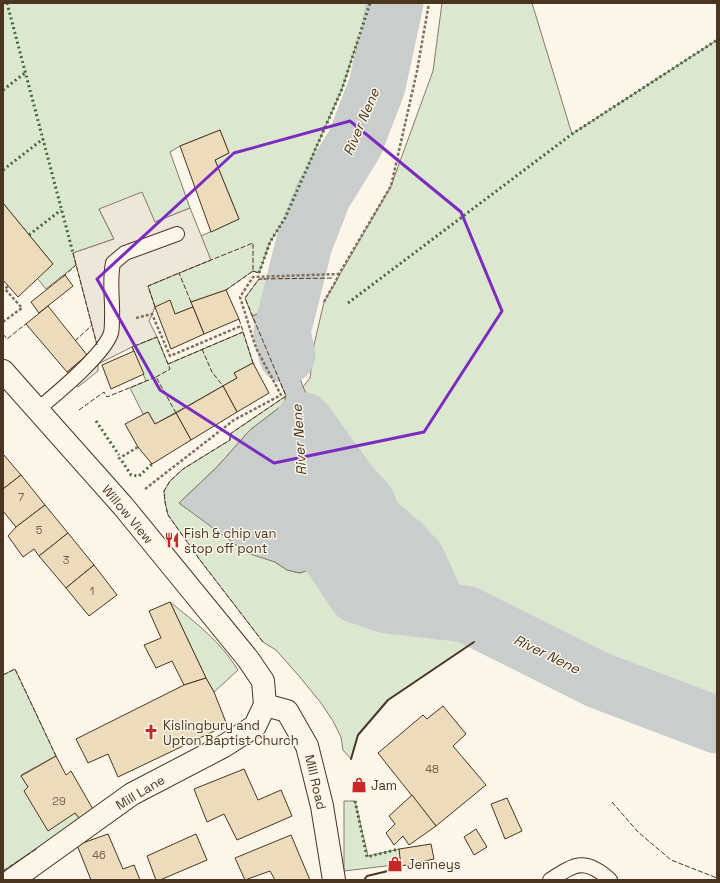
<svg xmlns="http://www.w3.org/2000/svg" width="720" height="883" viewBox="0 0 720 883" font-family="'Space Grotesk',sans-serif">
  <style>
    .green { fill: #dce7d0; stroke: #887966 }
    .parking { fill: #ede7d9; stroke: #887966 }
    .water { fill: #c9cecd; stroke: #887966 }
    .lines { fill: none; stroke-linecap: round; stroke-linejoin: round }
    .river { stroke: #c9cecd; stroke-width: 57 }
    .building { fill: #ecdcbc; stroke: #4a3520 }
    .service-casing { stroke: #4a3520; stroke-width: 16 }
    .minor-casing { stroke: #4a3520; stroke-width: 24 }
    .path { stroke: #7f6f5c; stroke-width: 2.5; stroke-dasharray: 3 2; stroke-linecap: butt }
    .service { stroke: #fbf6e9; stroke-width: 14 }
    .minor { stroke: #fbf6e9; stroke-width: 22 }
    .hedge { stroke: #436837; stroke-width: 3; stroke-dasharray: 2 3; stroke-linecap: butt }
    .fence { stroke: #4a3520; stroke-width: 1; stroke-dasharray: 5 2; stroke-linecap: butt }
    .wall { stroke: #4a3520; stroke-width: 2 }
    .marked { fill: none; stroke: #7b2cbf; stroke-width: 3; stroke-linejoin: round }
    .labels { text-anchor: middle; stroke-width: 3; stroke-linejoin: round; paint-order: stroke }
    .number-label { font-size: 11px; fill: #725f47 }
    .street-label { font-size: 13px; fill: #4a3520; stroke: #fbf6e9 }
    .poi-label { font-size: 13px; fill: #4a3520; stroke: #fbf6e9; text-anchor: start }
    .water-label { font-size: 14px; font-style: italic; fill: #4a3520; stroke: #fbf6e9 }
  </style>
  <rect width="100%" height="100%" fill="#fbf6e9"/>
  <g class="green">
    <path d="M3 3H370L342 89 285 218 270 242 259 273 253 271 226 290 191 302 193 307 175 314 155 307 148 286 210 260 201 236 239 219 215 160 229 153 220 130 180 146 170 152 190 208 155 222 99 209 114 239 73 253 76 265 46 289 37 278 53 264 3 203Z"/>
    <path d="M442 3H532L572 134 717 40V725L598 680 467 614 474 642 388 700 358 735 351 759 343 750 341 737 333 721 321 703 299 676 276 650 263 642 200 560 168 515 165 502 164 491 170 481 183 469 230 440V434L286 396 284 404 250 430 217 467 179 503 264 558 275 562 287 570 300 573 311 569H334L354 591 348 480 303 387 310 378 314 345 324 302 391 186 433 71Z"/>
    <path d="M259 279H278L268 310 252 316 245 298Z"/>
    <path d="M243 332 253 363 234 373 237 378 155 424 148 412 143 414 130 388 146 381 132 347 157 337 168 364Z"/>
    <path d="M170 602C196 623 220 641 238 670L214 692 206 678Z"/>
    <path d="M15 669 56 756 21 775 28 787 24 791 75 813 80 819 3 871V675Z"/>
    <path d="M344 801H355L368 856 399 849 401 860 394 865 344 871Z"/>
  </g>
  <path class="parking" d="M142 192 155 222 190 208 211 260 148 286 155 307 149 321 157 337 132 347 98 364V371L78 387 67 372 97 345 73 253 114 239 99 209Z"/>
  <path class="water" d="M323 278 317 301 304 311 299 375 303 387 349 483 367 503 374 520 402 544 417 560 440 611 387 605 357 595 334 569H311L300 573 287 570 275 562 247 553 179 503 217 467 250 430 284 404 286 396 252 316 268 310 278 279Z"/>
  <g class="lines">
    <g class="river">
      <path d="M287 355 282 332 304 244 323 195 355 143 377 86 395 3"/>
      <path d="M304 421 349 483 367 503 374 520 402 544 417 560 440 611"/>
      <path d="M313 530 314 537 330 555 357 595 387 605 466 614 598 680 717 725"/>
    </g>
  </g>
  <g class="building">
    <path d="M220 130 229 153 215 160 239 219 211 232 180 146Z"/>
    <path d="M3 203 53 264 18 297 3 280Z"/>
    <path d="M65 275 73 286 39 313 31 302Z"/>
    <path d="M226 290 239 319 204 334 191 302Z"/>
    <path d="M170 300 175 314 193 307 204 334 171 349 155 307Z"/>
    <path d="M48 306 87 355 67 372 26 324Z"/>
    <path d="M134 351 144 374 111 389 102 365Z"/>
    <path d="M253 363 269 393 237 412 223 386 237 378 234 373Z"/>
    <path d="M223 386 237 412 191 440 176 413Z"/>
    <path d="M148 412 155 424 176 413 191 440 152 464 138 447 125 424Z"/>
    <path d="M3 454 21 475 3 489Z"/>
    <path d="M21 475 45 505 16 527 3 511V489Z"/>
    <path d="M45 505 68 533 39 556 34 549 23 557 8 536 16 527Z"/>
    <path d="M68 533 94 565 66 588 39 556Z"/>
    <path d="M94 565 117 595 89 616 66 588Z"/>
    <path d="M170 602 206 678 184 685 172 661 156 668 144 645 161 638 149 611Z"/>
    <path d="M206 678 214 692 227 725 118 777 108 754 88 763 76 739 184 685Z"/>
    <path d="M443 706 466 734 453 746 486 785 436 826 378 753 423 715 427 719Z"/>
    <path d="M56 756 66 775 71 771 94 811 80 819 75 813 48 831 24 791 28 787 21 776Z"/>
    <path d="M244 769 258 800 281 790 292 816 237 840 224 814 207 822 194 789Z"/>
    <path d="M412 795 436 826 409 845 403 836 394 845 386 833 395 824 389 816Z"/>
    <path d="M507 798 522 831 505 839 491 804Z"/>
    <path d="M476 829 487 847 474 855 464 837Z"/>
    <path d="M108 834 123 869 134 865 140 880H91L77 845Z"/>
    <path d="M196 834 207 860 160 880H156L147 856Z"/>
    <path d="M291 835 310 880H275L270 871 245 880 235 858Z"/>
    <path d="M431 844 434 859 401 866 399 849Z"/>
  </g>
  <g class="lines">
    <g class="service-casing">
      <g id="service">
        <path d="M37 410C55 395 104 355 111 333 112 329 112 323 112 318 113 300 109 282 113 263L125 253 177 234"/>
        <path d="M550 880C575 864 585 857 610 880"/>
      </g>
    </g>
    <g class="minor-casing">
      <g id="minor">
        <path d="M3 371 123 506 248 659 263 681 265 705"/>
        <path d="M265 705 287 711 307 746 322 806 334 880"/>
        <path d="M12 880 132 794 224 746 255 726 265 705"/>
      </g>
    </g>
    <g class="path">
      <path d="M324 302C329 292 335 284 339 274L391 186 417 71 429 3"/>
      <path d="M136 318 152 314 170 356 241 326"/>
      <path d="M3 322 22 308 5 289 8 286"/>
      <path d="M118 459 138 447"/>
      <path d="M145 489 234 420 281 395 256 348 240 297 253 277 339 274"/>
    </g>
    <use href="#service" class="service"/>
    <use href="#minor" class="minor"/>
    <g class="hedge">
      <path d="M7 3 73 253"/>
      <path d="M3 90 25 73"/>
      <path d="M3 170 43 139"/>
      <path d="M29 235 61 210"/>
      <path d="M259 273 270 242 285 218 342 89 370 3"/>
      <path d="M348 303 572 134 717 40"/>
      <path d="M96 421 119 455"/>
      <path d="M122 461 131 475 139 476 152 464"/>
      <path d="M355 801 367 857 399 849"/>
    </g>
    <g class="fence">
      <path d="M73 253 97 345"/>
      <path d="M253 271 259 273"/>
      <path d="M63 277 76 265"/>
      <path d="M191 302 179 273 253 243V271L226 290"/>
      <path d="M155 307 148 286 179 273"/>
      <path d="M239 319 253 363"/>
      <path d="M3 334 7 339 27 323"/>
      <path d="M75 341 92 325"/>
      <path d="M202 349 212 372 223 386"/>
      <path d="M134 351 132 347 157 337 170 369 156 377"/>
      <path d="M168 364 243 332"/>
      <path d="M79 410 104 392 107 397 156 377 176 413"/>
      <path d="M263 642 200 560 168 515 165 502 164 491 170 481 183 469 230 440V434L286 396 245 298 259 279 333 278"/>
      <path d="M3 675 15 669 56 756"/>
      <path d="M612 802 638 832 671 860 717 878"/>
      <path d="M3 871 38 848"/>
    </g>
    <g class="wall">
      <path d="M351 759 358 735 388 700 474 642"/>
      <path d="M364 880 367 876 388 871"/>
    </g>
  </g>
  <path class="marked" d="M350 121 461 212 502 311 424 432 274 463 160 390 97 279 234 153Z"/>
  <defs>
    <g id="restaurant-bare" transform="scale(1.2)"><path d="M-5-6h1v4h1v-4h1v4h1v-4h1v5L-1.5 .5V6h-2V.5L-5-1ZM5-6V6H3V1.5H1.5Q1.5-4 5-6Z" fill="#c62828" stroke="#fbf6e9" stroke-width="2.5" paint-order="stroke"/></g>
    <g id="church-bare" transform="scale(1.2)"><path d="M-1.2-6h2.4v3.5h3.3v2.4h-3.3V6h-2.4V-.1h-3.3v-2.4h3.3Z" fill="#c62828" stroke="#fbf6e9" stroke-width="2.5" paint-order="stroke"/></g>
    <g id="shop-bare" transform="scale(1.2)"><path d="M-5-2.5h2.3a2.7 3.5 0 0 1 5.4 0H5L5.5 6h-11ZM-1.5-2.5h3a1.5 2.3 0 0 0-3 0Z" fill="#c62828" stroke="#fbf6e9" stroke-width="2.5" paint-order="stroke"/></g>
  </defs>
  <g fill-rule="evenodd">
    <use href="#restaurant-bare" x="172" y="540"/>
    <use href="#church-bare" x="151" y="732"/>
    <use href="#shop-bare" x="359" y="785"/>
    <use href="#shop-bare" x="395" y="864"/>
  </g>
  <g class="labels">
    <g class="number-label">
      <text x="21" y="501">7</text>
      <text x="39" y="534">5</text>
      <text x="66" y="564">3</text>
      <text x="92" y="595">1</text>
      <text x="432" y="773">48</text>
      <text x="59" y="805">29</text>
      <text x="99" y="859">46</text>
    </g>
    <g class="street-label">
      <text transform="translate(128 514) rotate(50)" y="5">Willow View</text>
      <text transform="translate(316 782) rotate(77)" y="5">Mill Road</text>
      <text transform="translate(140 792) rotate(-31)" y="5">Mill Lane</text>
    </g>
    <g class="poi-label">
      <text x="184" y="538">Fish &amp; chip van<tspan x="184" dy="15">stop off pont</tspan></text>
      <text x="163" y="730">Kislingbury and<tspan x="163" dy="15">Upton Baptist Church</tspan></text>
      <text x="371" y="790">Jam</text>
      <text x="407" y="869">Jenneys</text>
    </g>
    <g class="water-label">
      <text transform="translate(361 122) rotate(-67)" y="5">River Nene</text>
      <text transform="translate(299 440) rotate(-94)" y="5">River Nene</text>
      <text transform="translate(547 654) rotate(26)" y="5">River Nene</text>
    </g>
  </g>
  <rect width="720" height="883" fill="none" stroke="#4a3520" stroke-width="8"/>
</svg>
